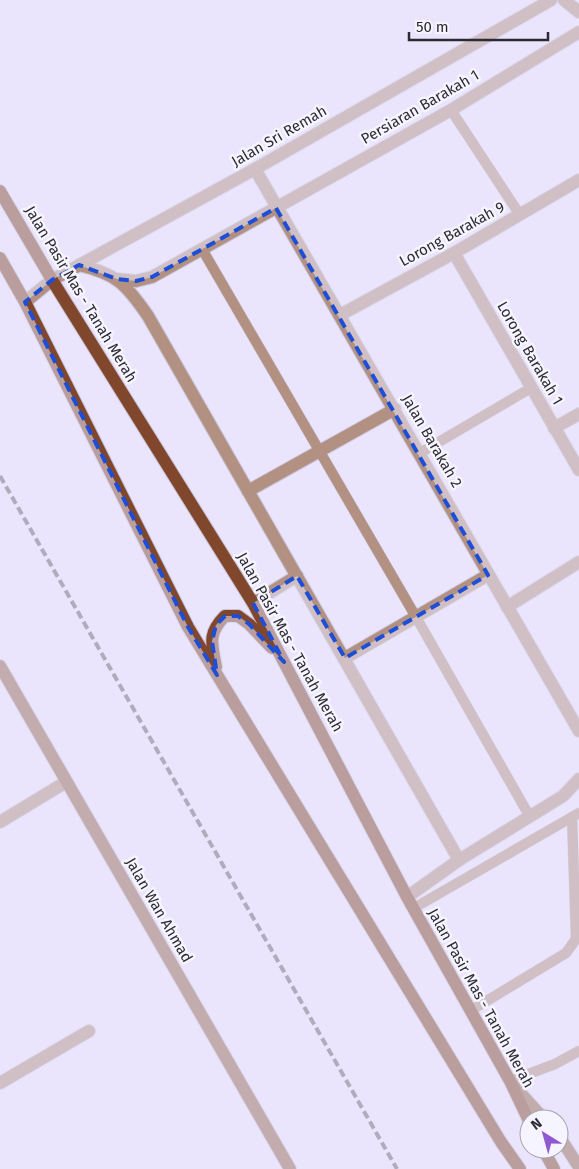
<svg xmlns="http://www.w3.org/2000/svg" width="579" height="1169" viewBox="0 0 579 1169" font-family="'Fira Sans',sans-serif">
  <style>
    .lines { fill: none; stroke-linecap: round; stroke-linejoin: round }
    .lane-casing { stroke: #c8c3d8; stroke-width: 11 }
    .street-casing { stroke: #c8c3d8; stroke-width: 14 }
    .secondary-casing { stroke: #c8c3d8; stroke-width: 14 }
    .primary-casing { stroke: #c8c3d8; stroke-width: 14 }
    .lane { stroke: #b29182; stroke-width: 10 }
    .street { stroke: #b29182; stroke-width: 12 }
    .secondary { stroke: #966651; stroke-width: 12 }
    .primary { stroke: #80472d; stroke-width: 12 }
    .rail { stroke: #696673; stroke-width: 4; stroke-dasharray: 8 4; stroke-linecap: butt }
    .marked { fill: none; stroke: #1d4ed8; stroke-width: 4; stroke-dasharray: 10 6; stroke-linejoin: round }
    .labels { text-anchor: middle; stroke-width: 5; stroke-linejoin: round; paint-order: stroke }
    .street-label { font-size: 15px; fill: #2c2a33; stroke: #f6f4fe }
  </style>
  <rect width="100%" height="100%" fill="#eae5fc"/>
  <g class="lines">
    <g class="lane-casing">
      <g id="lane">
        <path d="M451 110 520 215"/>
        <path d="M202 249 416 617 530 817"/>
        <path d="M420 453 531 388"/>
        <path d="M414 908 579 813"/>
        <path d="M470 1011 566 953 576 939 572 817"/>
        <path d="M510 1081 555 1064 579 1051"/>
      </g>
    </g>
    <g class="street-casing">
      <g id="street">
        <path d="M564 0 579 12"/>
        <path d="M255 169 579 731"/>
        <path d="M454 253 579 470"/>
        <path d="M79 265C117 274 126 284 148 316 251 498 356 678 459 860"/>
        <path d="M117 279 136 281 152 277 451 110 579 32"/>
        <path d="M25 302 52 280 255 169 551 0"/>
        <path d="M340 315 454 253 579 180"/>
        <path d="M554 428 579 414"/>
        <path d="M248 491 395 409"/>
        <path d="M253 603 297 576"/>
        <path d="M507 607 579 562"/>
        <path d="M345 658 488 575"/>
        <path d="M0 822 66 782"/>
        <path d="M407 897 459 860 563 796 579 779"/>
        <path d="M0 1083 89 1031"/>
      </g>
    </g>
    <g class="secondary-casing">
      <g id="secondary">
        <path d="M0 666 290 1169"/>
        <path d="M515 1087 544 1119"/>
        <path d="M559 1136 579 1167"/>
      </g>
    </g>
    <g class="primary-casing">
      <g id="primary">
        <path d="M0 191 52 280 253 603 407 897 510 1081 529 1121"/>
        <path d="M0 258 25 302 188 627 501 1142 520 1169"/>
        <path d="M216 667C212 644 207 634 225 616H238L249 624 272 648"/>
        <path d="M543 1149 554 1169"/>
      </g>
    </g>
    <use href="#lane" class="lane"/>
    <use href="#street" class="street"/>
    <use href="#secondary" class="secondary"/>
    <use href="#primary" class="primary"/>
    <path class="rail" d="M0 476 397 1169"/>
  </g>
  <path d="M0 0H579V1169H0ZM276 208 488 575 345 658 297 576 253 603 284 662 249 624 238 616H225L216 625 212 641 217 675 188 627 25 302 52 280 79 265 117 279 136 281 152 277Z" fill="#eae5fc" fill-opacity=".55" fill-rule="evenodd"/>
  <path class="marked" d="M276 208 488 575 345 658 297 576 253 603 284 662 249 624 238 616H225L216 625 212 641 217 675 188 627 25 302 52 280 79 265 117 279 136 281 152 277Z"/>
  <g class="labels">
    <g class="street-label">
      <text transform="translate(420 107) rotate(-30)" y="5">Persiaran Barakah 1</text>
      <text transform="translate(279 136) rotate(-30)" y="5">Jalan Sri Remah</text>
      <text transform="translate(452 234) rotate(-29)" y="5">Lorong Barakah 9</text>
      <text transform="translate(81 294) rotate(59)" y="5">Jalan Pasir Mas - Tanah Merah</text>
      <text transform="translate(530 353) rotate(60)" y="5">Lorong Barakah 1</text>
      <text transform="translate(432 441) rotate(60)" y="5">Jalan Barakah 2</text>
      <text transform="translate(290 642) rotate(61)" y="5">Jalan Pasir Mas - Tanah Merah</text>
      <text transform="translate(159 910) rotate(60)" y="5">Jalan Wan Ahmad</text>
      <text transform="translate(481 998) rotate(61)" y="5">Jalan Pasir Mas - Tanah Merah</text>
    </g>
  </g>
  <g transform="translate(544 1134) rotate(323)"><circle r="24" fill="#f6f4fe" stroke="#a5a3ad"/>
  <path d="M0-4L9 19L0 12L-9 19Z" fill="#9159d0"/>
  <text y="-8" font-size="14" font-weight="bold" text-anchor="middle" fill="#2c2a33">N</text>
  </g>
  <path d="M409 32v8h139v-8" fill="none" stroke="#2c2a33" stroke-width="2.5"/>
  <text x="416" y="32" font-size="15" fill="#2c2a33" stroke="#f6f4fe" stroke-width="4" paint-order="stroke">50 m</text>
</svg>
